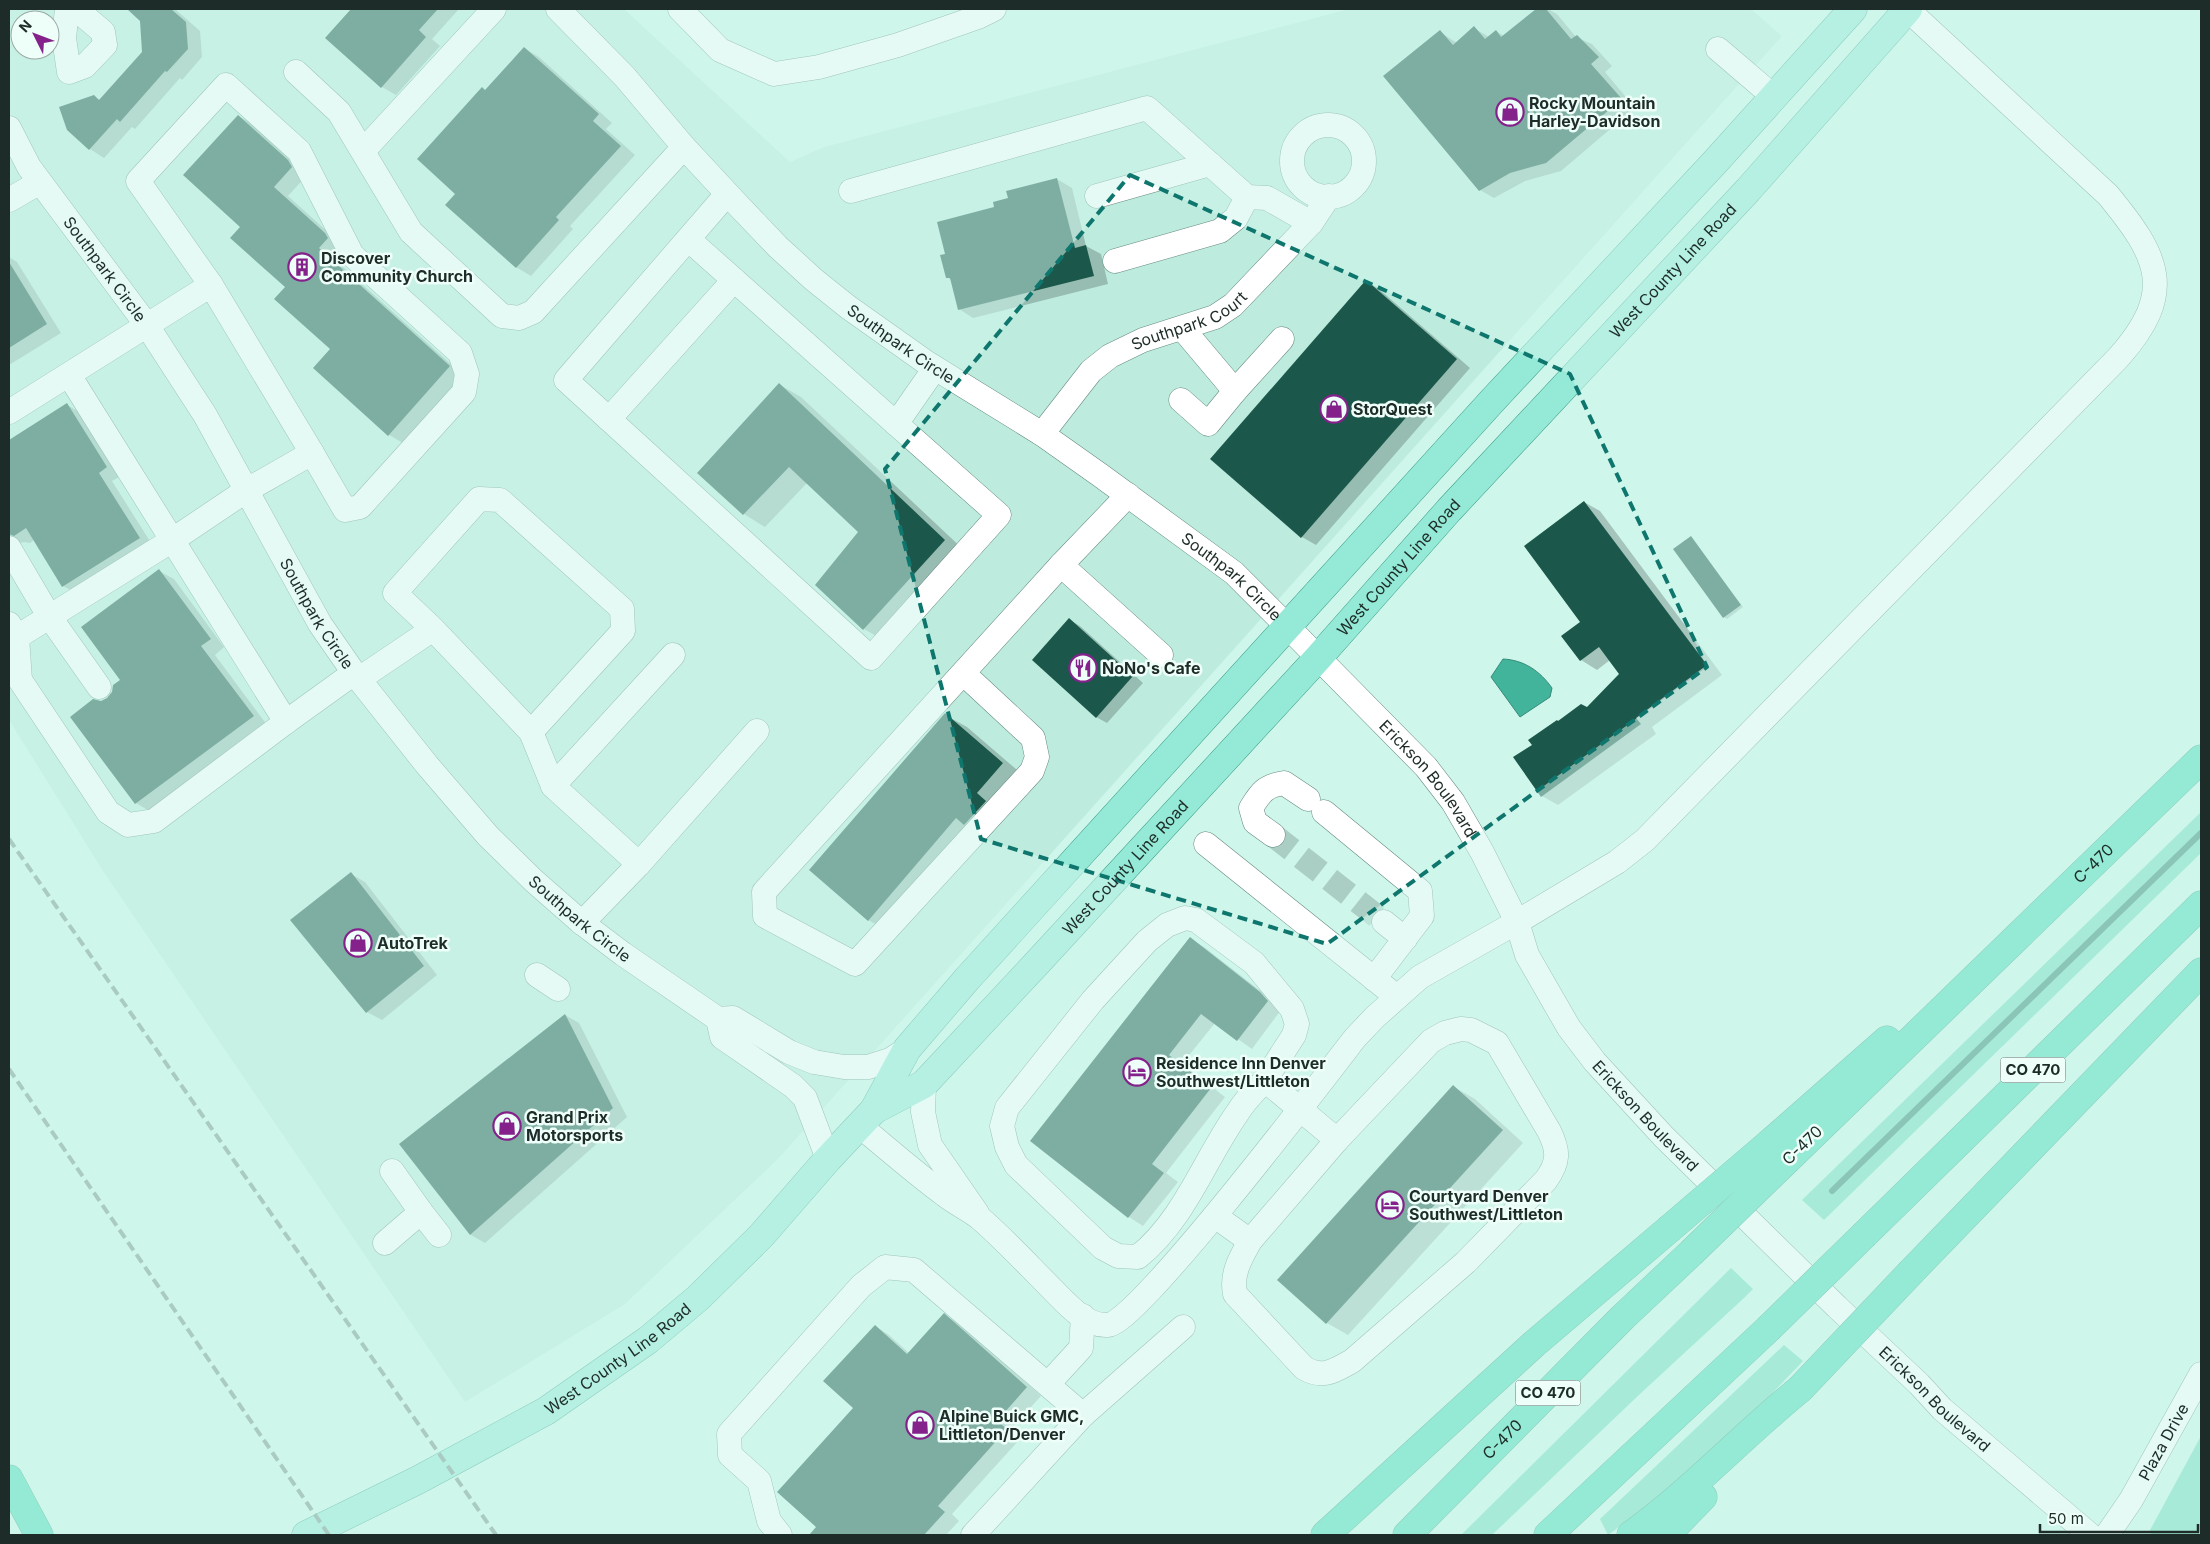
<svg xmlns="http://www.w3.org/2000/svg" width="2210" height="1544" viewBox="0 0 2210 1544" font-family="Inter,sans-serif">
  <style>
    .built { fill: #bdecde; fill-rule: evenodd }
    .green { fill: #76dcc2 }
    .water { fill: #41b49b; stroke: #368b78 }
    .shadow { fill: #0003 }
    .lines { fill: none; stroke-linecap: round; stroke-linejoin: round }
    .stream { stroke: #368b78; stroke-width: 6 }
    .building { fill: #1b584b }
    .minor-tunnel { stroke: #abcec4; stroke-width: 24; stroke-dasharray: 24 12; stroke-linecap: butt }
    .minor-casing { stroke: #668a80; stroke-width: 25 }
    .major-casing { stroke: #3e9e88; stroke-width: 29 }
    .highway-casing { stroke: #3e9e88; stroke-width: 29 }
    .minor { stroke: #fff; stroke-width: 24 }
    .major { stroke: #95e9d7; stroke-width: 28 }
    .highway { stroke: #4fdbbc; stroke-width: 28 }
    .rail { stroke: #7c9890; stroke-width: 4; stroke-dasharray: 10 5; stroke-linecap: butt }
    .highway-bridge-casing { stroke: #3e9e88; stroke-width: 29; stroke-linecap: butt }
    .highway-bridge { stroke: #4fdbbc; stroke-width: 28 }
    .marked { fill: none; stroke: #0f766e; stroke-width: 4; stroke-dasharray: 10 6; stroke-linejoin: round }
    .labels { text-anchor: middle; stroke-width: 5; stroke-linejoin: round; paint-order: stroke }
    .shield { fill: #eefef9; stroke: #5c6b67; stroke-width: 1 }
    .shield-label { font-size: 15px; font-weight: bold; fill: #1d2c28 }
    .poi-label { font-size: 16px; font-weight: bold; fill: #1d2c28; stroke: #eefef9; text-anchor: start }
    .street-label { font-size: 16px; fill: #1d2c28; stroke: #eefef9 }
  </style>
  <rect width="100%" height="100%" fill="#cff6eb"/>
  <path class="built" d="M9 9H624L790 162 824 147 1349 9H1751L1782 36 778 1159 625 1304 465 1402 103 871 9 720ZM20 20H50V50H20Z"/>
  <g class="green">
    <path d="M2201 812V853L1824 1220 1802 1200Z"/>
    <path d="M1731 1268 1753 1289 1744 1298 1641 1393 1492 1535H1461Z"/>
    <path d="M1784 1345 1803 1361 1740 1427 1678 1483 1608 1535 1600 1519Z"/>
    <path d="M2201 1436V1535H2153L2149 1532Z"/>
  </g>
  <path class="water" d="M1503 659C1524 660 1540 671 1552 688L1550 697 1520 717 1491 677Z"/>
  <g class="shadow">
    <path d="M128 9H175L200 31 202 57 182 80 180 78 135 129 132 127 104 158 90 149 68 130 94 97 100 100 143 52 141 21Z"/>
    <path d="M353 9H459L432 39 440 46 396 95 382 87 327 37Z"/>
    <path d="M1538 9H1548L1557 14 1576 37 1592 44 1612 66 1605 72 1635 108 1561 171 1525 181 1494 198 1480 190 1440 32 1457 43 1474 28 1489 37 1496 31 1504 36Z"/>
    <path d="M524 48 539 57 612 123 606 129 635 155 570 226 573 229 531 276 516 267 457 194 486 91Z"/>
    <path d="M238 116 253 124 302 169 306 176 288 196 340 243 342 246 332 257 463 375 403 443 389 435 332 349 242 226Z"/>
    <path d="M1057 179 1072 188 1086 246 1101 254 1108 284 973 318 959 309 951 280 947 277 946 254 996 208Z"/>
    <path d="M9 257 17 262 61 333 9 365Z"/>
    <path d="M1366 281 1380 290 1470 368 1316 545 1302 537Z"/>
    <path d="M780 385 801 397 966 552 885 641 864 629 816 585 860 531 807 483 765 527 744 514 699 473Z"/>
    <path d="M67 405 81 413 121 476 112 481 153 546 78 594 63 586 34 540 30 543 24 542 16 544 9 556V441Z"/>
    <path d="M1584 502 1600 511 1722 675 1652 727 1656 734 1558 805 1542 796 1559 722 1587 709 1621 674 1610 660 1597 670 1581 660 1563 636 1582 622Z"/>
    <path d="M1691 538 1743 607 1727 619 1724 617Z"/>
    <path d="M159 571 174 579 224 647 215 655 267 725 151 812 136 803 72 717 108 699 122 680Z"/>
    <path d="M1070 620 1080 626 1143 683 1107 723 1096 717Z"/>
    <path d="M945 715 967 727 1024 776 890 932 868 920Z"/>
    <path d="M351 874 365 882 437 975 382 1020 367 1012Z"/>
    <path d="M1190 939 1204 947 1275 1002 1281 1010 1252 1049 1215 1023 1182 1064 1225 1097 1166 1173 1178 1182 1143 1226 1129 1217 1031 1141Z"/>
    <path d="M565 1015 579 1023 627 1117 485 1243 471 1235 401 1144Z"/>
    <path d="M1454 1087 1475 1099 1523 1143 1348 1335 1327 1323 1279 1279Z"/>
    <path d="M944 1315 958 1323 1041 1396 1011 1429 1021 1438 952 1514 959 1521 946 1535H810L817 1527 855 1408 875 1326 889 1335 909 1353Z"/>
  </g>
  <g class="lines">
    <path class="stream" d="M1832 1191 2201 833"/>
  </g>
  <g class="building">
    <path d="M127 9H171L186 22 188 49 167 72 165 71 120 122 117 119 89 150 67 130 59 107 94 95 99 100 142 52 140 21Z"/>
    <path d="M351 9H438L419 30 426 37 381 88 325 38Z"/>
    <path d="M1536 9H1546L1571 39 1577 35 1599 57 1591 64 1622 99 1546 163 1510 173 1479 191 1383 76 1440 30 1453 45 1474 26 1485 39 1496 30 1501 37Z"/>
    <path d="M524 47 599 114 593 121 621 146 556 217 559 220 516 268 445 205 455 194 417 159 482 87 485 90Z"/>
    <path d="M238 115 288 160 292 167 274 187 325 233 328 238 319 248 450 366 388 436 313 368 330 349 274 299 285 287 230 238 240 227 183 175Z"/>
    <path d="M1057 178 1075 248 1086 245 1094 276 958 310 950 278H946L940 255 945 254 937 222 994 207 993 202 1008 198 1006 191Z"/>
    <path d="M9 262 47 324 9 348Z"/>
    <path d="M1366 280 1457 359 1301 538 1210 459Z"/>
    <path d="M779 383 945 540 863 630 815 585 858 532 789 467 743 515 697 473Z"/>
    <path d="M67 403 107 467 99 473 140 538 62 587 26 528 14 536 9 534V440Z"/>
    <path d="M1584 501 1707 665 1636 718 1641 724 1541 797 1513 757 1532 745 1528 740 1557 720 1558 721 1581 704 1587 707 1619 674 1599 647 1580 661 1561 636 1580 622 1524 546Z"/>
    <path d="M1691 536 1741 605 1723 618 1673 549Z"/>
    <path d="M159 569 211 639 201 646 254 716 135 804 70 717 93 699 101 701 107 698 112 692 113 685 120 680 81 627Z"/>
    <path d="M1069 618 1133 676 1096 718 1032 660Z"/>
    <path d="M945 713 1003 763 977 793 986 801 964 825 956 818 868 921 809 870Z"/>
    <path d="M351 872 424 966 366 1013 290 920Z"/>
    <path d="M1190 937 1260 992 1268 1001 1237 1041 1201 1014 1169 1055 1211 1088 1152 1164 1164 1173 1128 1218 1030 1141Z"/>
    <path d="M565 1014 613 1108 470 1235 399 1144Z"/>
    <path d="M1453 1085 1503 1130 1326 1324 1277 1280Z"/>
    <path d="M944 1313 1027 1387 997 1421 1007 1429 938 1506 945 1512 924 1535H809L816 1527 777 1492 853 1408 823 1381 875 1325 907 1354Z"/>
  </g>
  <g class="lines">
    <path class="minor-tunnel" d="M1273 835 1384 922"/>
    <g class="minor-casing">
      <g id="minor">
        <path d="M67 9 64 38 69 72 85 66 105 45 103 32 76 9"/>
        <path id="s1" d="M558 9 625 77 684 147 736 203 778 247 813 279 848 307 927 363 1042 434 1100 475 1234 573 1288 627 1426 767 1453 802 1482 852 1517 922 1527 955 1569 1028 1595 1062 1664 1137 1837 1307 1919 1384 1942 1409 2090 1535"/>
        <path d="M680 9 720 50 774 74 819 67 898 45 978 17 994 9"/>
        <path d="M1718 49 1774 97"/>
        <path d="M296 72 339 112 411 232 502 316 519 318 533 312 684 147"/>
        <circle cx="1328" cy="161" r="36"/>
        <path id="s2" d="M9 128 29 167 146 324 205 415 320 624 354 673 427 765 488 836 534 881 582 923 623 954 718 1019 733 1018 789 1052 814 1062 844 1067H868L890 1060 907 1049"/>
        <path d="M363 151 494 9"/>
        <path d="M851 191 1147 108 1247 197 1267 198 1311 223"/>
        <path d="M1097 196 1210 164"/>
        <path d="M9 200 40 182"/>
        <path d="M688 239 999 515 871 658 566 380 727 194"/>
        <path d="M1115 261 1220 231 1236 218 1247 197"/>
        <path d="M211 285 138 181 226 85 299 151 352 255 460 353 467 374 464 392 360 507 345 510 312 453"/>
        <path d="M1182 328 1235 391 1282 339"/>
        <path d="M69 375 286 722"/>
        <path d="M1181 400 1208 424 1235 391"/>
        <path d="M9 412 211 285 312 453 247 490 171 541 17 637 9 624"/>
        <path d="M609 419 734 280"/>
        <path d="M896 424 935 368"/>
        <path id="s3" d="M1042 434 1091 371 1110 356 1143 340 1215 317 1233 305 1311 223 1329 196"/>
        <path d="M9 548 49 616 99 687"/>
        <path d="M1061 565 1161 655"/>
        <path d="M17 637 20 680 108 812 128 825 154 821 286 722 354 673"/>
        <path d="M963 673 1033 738 1037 757 1032 771 855 964 765 916 764 892 1061 565 1128 495"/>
        <path d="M359 679 433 629 395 593 479 499 500 500 622 609 623 631 531 732 433 629"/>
        <path d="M531 732 553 786 639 864 582 923"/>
        <path d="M553 786 673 655"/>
        <path d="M1324 812 1420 891 1422 916 1374 979"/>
        <path d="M1273 835 1255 822 1251 808C1261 792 1265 786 1284 783L1308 799"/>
        <path d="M1206 844 1397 997"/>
        <path d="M639 864 757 731"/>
        <path d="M1384 922 1405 939"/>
        <path d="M537 975 558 989"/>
        <path d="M718 1019 722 1037 793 1086 805 1098 828 1159"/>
        <path d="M924 1084 923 1112 930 1145 977 1213"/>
        <path d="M860 1126C888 1149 915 1173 945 1195 956 1204 971 1210 982 1220 1007 1242 1029 1266 1052 1289 1066 1303 1086 1327 1108 1325 1137 1324 1325 1077 1355 1038L1375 1017 1420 977 1517 922 1617 862 1645 840 2118 358C2177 292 2159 257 2108 195L1907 9"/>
        <path d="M421 1212 439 1235"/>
        <path d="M1215 1216 1250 1241 1337 1140 1265 1080 1294 1035 1297 1024 1292 1009 1254 963 1196 920 1185 918 1167 925 1147 941 1093 1000 1007 1108 1002 1126 1007 1147 1016 1165 1103 1248 1118 1256 1138 1257C1185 1219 1204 1160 1238 1112 1245 1100 1256 1090 1265 1080"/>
        <path d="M1250 1241C1240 1259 1231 1274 1235 1294L1304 1368C1323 1379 1334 1371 1352 1361L1466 1262 1546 1180C1559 1162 1559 1151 1549 1131L1497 1043 1471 1030 1461 1029 1445 1033 1431 1041 1337 1140"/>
        <path d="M385 1243 421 1212 392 1171"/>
        <path d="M1048 1384 1081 1348 1083 1316"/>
        <path d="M1083 1415 1183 1327"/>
        <path d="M780 1535 769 1521 759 1481 730 1455 729 1434 861 1286 885 1267 914 1270 1083 1415 973 1535"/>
        <path id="s4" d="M2107 1535 2131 1500 2201 1374"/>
      </g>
    </g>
    <g class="major-casing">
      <g id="major">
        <path id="s5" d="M874 1110 924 1084 1038 962 1318 658 1449 510 1748 190 1908 9"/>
        <path id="s6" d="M306 1535 418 1480 546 1411 648 1340 698 1298 761 1236 828 1159 874 1110 907 1049 967 979 1492 401 1716 161 1853 9"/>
      </g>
    </g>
    <g class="highway-casing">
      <g id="highway">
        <path d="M1771 1142 1887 1040"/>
        <path id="s7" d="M1788 1159 2201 759"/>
        <path d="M1865 1234 2201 905"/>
        <path d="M1912 1271 2201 972"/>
        <path d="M9 1479 39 1535"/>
        <path d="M1325 1535 1534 1344 1668 1230"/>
        <path id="s8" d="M1407 1535 1623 1317 1691 1253"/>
        <path d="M1548 1535 1768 1329"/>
        <path d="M1631 1535C1692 1491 1742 1436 1800 1389"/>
        <path d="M1666 1535 1703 1497"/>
      </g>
    </g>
    <use href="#minor" class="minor"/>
    <use href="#major" class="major"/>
    <use href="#highway" class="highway"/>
    <g class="rail">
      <path d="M9 839 496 1535"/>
      <path d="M9 1069 329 1535"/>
    </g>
    <g class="highway-bridge-casing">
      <g id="highway-bridge">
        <path d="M1668 1230 1771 1142"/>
        <path d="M1691 1253 1788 1159"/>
        <path d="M1768 1329 1865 1234"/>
        <path d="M1800 1389 1912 1271"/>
      </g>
    </g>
    <use href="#highway-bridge" class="highway-bridge"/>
  </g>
  <path d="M0 0H2210V1544H0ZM1130 175 1570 374 1707 667 1327 944 981 839 885 469Z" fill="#cff6eb" fill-opacity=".55" fill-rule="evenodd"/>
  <path class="marked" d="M1130 175 1570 374 1707 667 1327 944 981 839 885 469Z"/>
  <defs>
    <g id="shop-ring" transform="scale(1.4375)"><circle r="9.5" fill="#eefef9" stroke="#84218a" stroke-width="1.5"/><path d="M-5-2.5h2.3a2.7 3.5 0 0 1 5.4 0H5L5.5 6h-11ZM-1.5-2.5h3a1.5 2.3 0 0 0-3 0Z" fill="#84218a"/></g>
    <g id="building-ring" transform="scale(1.4375)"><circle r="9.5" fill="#eefef9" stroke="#84218a" stroke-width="1.5"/><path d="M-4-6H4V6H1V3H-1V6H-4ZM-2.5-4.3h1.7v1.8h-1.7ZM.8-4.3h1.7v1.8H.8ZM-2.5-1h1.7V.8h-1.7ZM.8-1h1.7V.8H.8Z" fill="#84218a"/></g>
    <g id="restaurant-ring" transform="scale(1.4375)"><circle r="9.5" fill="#eefef9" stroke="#84218a" stroke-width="1.5"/><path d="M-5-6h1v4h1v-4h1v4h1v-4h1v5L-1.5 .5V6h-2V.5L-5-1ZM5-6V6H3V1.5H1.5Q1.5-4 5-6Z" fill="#84218a"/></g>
    <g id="hotel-ring" transform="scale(1.4375)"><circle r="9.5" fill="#eefef9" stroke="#84218a" stroke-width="1.5"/><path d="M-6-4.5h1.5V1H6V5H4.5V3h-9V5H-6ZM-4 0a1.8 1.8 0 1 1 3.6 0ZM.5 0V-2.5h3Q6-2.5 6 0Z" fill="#84218a"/></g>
  </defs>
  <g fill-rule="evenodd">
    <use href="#shop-ring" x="1510" y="112"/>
    <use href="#building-ring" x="302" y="267"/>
    <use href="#shop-ring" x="1334" y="409"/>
    <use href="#restaurant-ring" x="1083" y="668"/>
    <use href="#shop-ring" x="358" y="943"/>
    <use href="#hotel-ring" x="1137" y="1072"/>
    <use href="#shop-ring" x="507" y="1126"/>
    <use href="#hotel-ring" x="1390" y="1205"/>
    <use href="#shop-ring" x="920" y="1425"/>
  </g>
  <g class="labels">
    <g class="shield">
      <rect x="2000.5" y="1057.5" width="65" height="25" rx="4"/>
      <rect x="1515.5" y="1380.5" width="65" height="25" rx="4"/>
    </g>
    <g class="shield-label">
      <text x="2033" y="1075">CO 470</text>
      <text x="1548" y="1398">CO 470</text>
    </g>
    <g class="poi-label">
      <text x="1529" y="109">Rocky Mountain<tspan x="1529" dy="18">Harley-Davidson</tspan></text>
      <text x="321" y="264">Discover<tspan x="321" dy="18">Community Church</tspan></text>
      <text x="1353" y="415">StorQuest</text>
      <text x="1102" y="674">NoNo's Cafe</text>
      <text x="377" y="949">AutoTrek</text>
      <text x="1156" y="1069">Residence Inn Denver<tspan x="1156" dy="18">Southwest/Littleton</tspan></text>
      <text x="526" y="1123">Grand Prix<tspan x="526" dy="18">Motorsports</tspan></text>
      <text x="1409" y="1202">Courtyard Denver<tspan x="1409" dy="18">Southwest/Littleton</tspan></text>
      <text x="939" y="1422">Alpine Buick GMC,<tspan x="939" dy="18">Littleton/Denver</tspan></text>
    </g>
    <g class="street-label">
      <text dy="6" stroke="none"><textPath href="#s2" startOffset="171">Southpark Circle</textPath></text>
      <text dy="6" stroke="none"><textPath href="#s5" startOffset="1162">West County Line Road</textPath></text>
      <text dy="6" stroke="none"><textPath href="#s3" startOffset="191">Southpark Court</textPath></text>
      <text dy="6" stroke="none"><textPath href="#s1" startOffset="481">Southpark Circle</textPath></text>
      <text dy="6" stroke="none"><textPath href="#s5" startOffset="758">West County Line Road</textPath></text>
      <text dy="6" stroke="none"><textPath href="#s1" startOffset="886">Southpark Circle</textPath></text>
      <text dy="6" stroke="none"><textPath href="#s2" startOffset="576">Southpark Circle</textPath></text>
      <text dy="6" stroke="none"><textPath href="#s1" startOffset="1169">Erickson Boulevard</textPath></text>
      <text dy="6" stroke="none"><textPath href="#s7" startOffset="425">C-470</textPath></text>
      <text dy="6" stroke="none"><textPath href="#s5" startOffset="352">West County Line Road</textPath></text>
      <text dy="6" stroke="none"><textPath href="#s2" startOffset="981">Southpark Circle</textPath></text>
      <text dy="6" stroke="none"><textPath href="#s1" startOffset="1574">Erickson Boulevard</textPath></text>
      <text transform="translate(1802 1145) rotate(-44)" y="6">C-470</text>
      <text dy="6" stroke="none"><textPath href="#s6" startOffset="359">West County Line Road</textPath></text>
      <text dy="6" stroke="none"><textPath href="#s1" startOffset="1979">Erickson Boulevard</textPath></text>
      <text dy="6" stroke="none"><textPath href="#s8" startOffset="135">C-470</textPath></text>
      <text dy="6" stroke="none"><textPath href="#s4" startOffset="109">Plaza Drive</textPath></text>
    </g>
  </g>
  <rect width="2210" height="1544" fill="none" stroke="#1d2c28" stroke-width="20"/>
  <g transform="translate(35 35) rotate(312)"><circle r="24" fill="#eefef9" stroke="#9aaaa5"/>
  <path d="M0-4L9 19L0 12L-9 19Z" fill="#84218a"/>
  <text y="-8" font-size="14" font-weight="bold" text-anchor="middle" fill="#1d2c28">N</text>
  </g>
  <path d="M2040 1524v8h158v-8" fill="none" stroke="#1d2c28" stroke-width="2.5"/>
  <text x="2048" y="1524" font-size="15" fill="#1d2c28" stroke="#eefef9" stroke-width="4" paint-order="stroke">50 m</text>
</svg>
